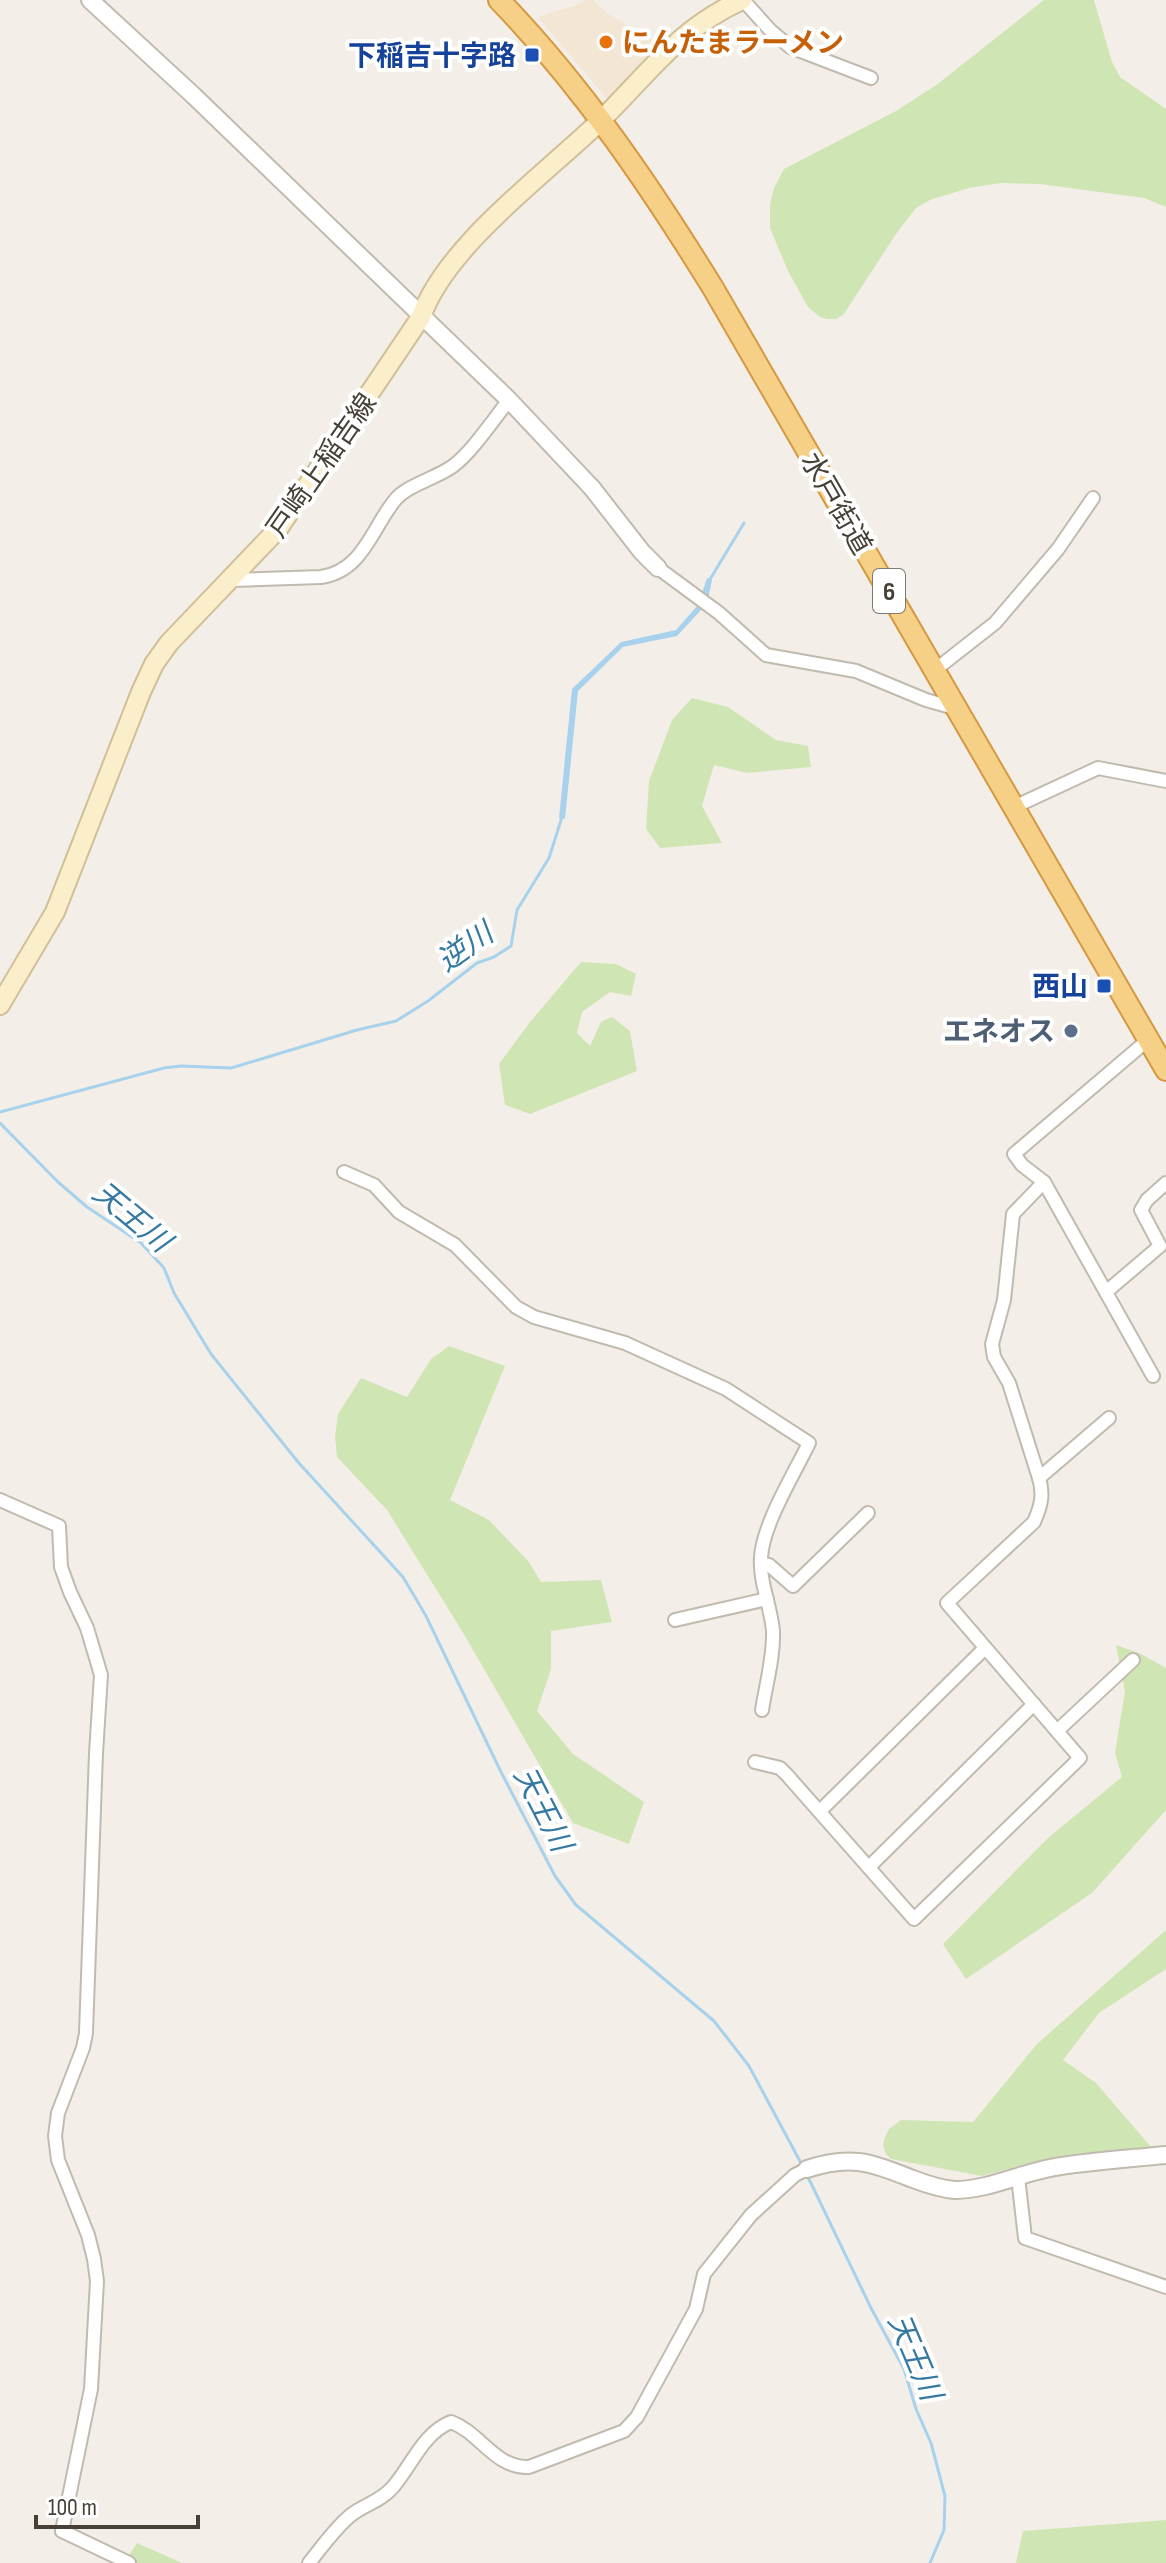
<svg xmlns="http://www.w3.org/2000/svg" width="1166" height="2563" viewBox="0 0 1166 2563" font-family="'Sofia Sans Condensed','Noto Sans JP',sans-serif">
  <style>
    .commercial { fill: #f3e6d5 }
    .green { fill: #d0e5b4 }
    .water { fill: #a8d2ec }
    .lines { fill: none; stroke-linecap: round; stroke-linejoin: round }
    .stream { stroke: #a8d2ec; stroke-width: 3 }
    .minor-casing { stroke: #c1baae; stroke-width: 16 }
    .tertiary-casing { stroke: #c1baae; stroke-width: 20 }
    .secondary-casing { stroke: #d0c09a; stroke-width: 22 }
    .trunk-casing { stroke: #d49942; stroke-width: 24 }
    .minor { stroke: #fff; stroke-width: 12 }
    .tertiary { stroke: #fff; stroke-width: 16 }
    .secondary { stroke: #fbeeca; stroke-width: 18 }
    .trunk { stroke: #f6d086; stroke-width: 20 }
    .food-dot { fill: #e8710a; stroke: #fff; stroke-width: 3 }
    .transit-dot { fill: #1a4fb4; stroke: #fff; stroke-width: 3 }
    .service-dot { fill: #5c6f8a; stroke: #fff; stroke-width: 3 }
    .labels { text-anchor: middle; stroke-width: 8; stroke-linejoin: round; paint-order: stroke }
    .shield { fill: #fff; stroke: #7e7973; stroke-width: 2 }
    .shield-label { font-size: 26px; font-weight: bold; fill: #464037 }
    .food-label { font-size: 28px; font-weight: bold; fill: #c56008; stroke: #fff; text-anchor: start }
    .transit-label { font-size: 28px; font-weight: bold; fill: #164399; stroke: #fff; text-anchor: end }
    .street-label { font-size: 28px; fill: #464037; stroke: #fff }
    .service-label { font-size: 28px; font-weight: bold; fill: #4e5e75; stroke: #fff; text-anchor: end }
    .water-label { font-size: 30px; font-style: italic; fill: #3579a3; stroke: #fff }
  </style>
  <rect width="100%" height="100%" fill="#f3efe8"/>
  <path class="commercial" d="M584 0H593L607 13 664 47 608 100 538 17 579 4Z"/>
  <g class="green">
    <path d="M1044 0H1094L1112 62 1120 77 1166 109V207L1144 198 1040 184 1001 183 969 188 930 200 916 208 896 234 844 314 836 319H827L820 317 808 307 788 271 770 228V204L774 188 784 169 896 111 935 86Z"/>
    <path d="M692 698 728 707 776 740 808 746 811 767 747 773 714 765 702 806 722 843 660 848 646 829 649 781 672 720Z"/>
    <path d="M581 962 616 964 636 974 631 996 610 992 582 1012 577 1033 590 1046 601 1022 612 1017 630 1031 637 1071 530 1114 505 1105 499 1064 530 1022Z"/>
    <path d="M449 1346 505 1366 450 1500 489 1520 529 1562 541 1582 601 1580 612 1622 551 1631V1669L537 1711 573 1754 644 1802 629 1844 573 1823 462 1631 387 1510 337 1457 335 1437 338 1414 361 1378 407 1397 431 1359Z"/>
    <path d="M1116 1645 1139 1653 1166 1668V1810L1092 1893 966 1979 943 1944 1048 1838 1122 1777 1115 1753 1125 1691Z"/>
    <path d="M1166 1930V1969L1099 2013 1063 2060 1096 2083 1151 2147 1045 2159 982 2176 891 2159 886 2154 883 2145 884 2140 889 2129 901 2120 973 2122 1037 2044Z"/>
    <path d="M1166 2520V2563H1016L1023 2531Z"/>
    <path d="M137 2543 182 2563H124Z"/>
  </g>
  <path class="water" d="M707 578 712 580 709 595 702 609 677 636 623 647 578 691 565 819 559 818 572 689 621 642 676 630 698 605Z"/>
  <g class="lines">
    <g class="stream">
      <path d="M709 581 744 523"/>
      <path d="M0 1112 164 1068 181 1066 231 1068 357 1030 396 1021 428 1001 477 963 494 957 511 946 517 910 549 858 562 817"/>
      <path d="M0 1123 58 1182 87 1207 141 1243 164 1268 174 1293 211 1354 298 1462 403 1577 426 1616 501 1772 555 1876 576 1905 714 2021 749 2066 802 2165"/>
      <path d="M807 2175 871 2308 904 2369 916 2409 931 2443 945 2496 944 2530 930 2563"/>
    </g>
    <g class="minor-casing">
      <g id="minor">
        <path d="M743 0 770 30 790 47 871 78"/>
        <path d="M658 568 719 613 766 655 856 671 926 700 958 709"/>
        <path d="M230 580 321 577C363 571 372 528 395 500 407 485 437 478 453 466 471 453 494 419 509 400"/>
        <path d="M935 670 995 623 1058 549 1093 498"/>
        <path d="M1014 807 1098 768 1166 781"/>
        <path d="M1149 1039 1014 1154 1022 1165 1044 1182 1153 1376"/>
        <path d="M344 1172 374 1185 399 1212 455 1245 516 1307 534 1317 625 1343 726 1389 809 1443C794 1474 763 1524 761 1557 759 1581 771 1607 773 1631 774 1657 766 1684 762 1710"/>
        <path d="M1106 1292 1160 1246 1141 1210 1147 1200 1166 1183"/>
        <path d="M1039 1478 1109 1418"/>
        <path d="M0 1500 59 1526 61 1567 70 1592 87 1628 101 1675 96 1753 86 2033 83 2048 58 2113 55 2136 58 2160 88 2235 94 2259 97 2281 91 2389 62 2531 129 2563"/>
        <path d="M761 1563 769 1565 793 1586 868 1513"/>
        <path d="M675 1620 767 1599"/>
        <path d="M1057 1731 1133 1660"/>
        <path d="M755 1762 780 1768 787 1775 914 1919 1080 1758 947 1603 1034 1522C1041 1506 1044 1495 1039 1478L1009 1383 994 1357 992 1344 1004 1300 1013 1214 1044 1182"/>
        <path d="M820 1811 985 1648"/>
        <path d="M869 1867 1034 1704"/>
        <path d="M1018 2177 1025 2238 1166 2287"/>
        <path d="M309 2563C322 2547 335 2528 351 2515 365 2504 380 2502 393 2487 412 2465 423 2433 451 2422 481 2433 494 2468 529 2467L624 2431 637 2417 696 2309 704 2274 751 2215 795 2175 807 2169"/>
      </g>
    </g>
    <g class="tertiary-casing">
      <g id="tertiary">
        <path d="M90 0 194 96 509 400 592 488 642 552 658 568"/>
        <path d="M807 2169C852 2154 871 2163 913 2179 926 2184 942 2189 955 2190 987 2190 1019 2174 1050 2168 1088 2161 1127 2159 1166 2155"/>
      </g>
    </g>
    <g class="secondary-casing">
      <path id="secondary" d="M0 1005 55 912 141 692 154 664 169 643 278 529 421 317C446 246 544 175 598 123 648 75 676 30 742 0"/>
    </g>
    <g class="trunk-casing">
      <path id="trunk" d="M499 0C583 87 650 186 713 288L1166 1070"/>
    </g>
    <use href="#minor" class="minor"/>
    <use href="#tertiary" class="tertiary"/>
    <use href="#secondary" class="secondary"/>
    <use href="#trunk" class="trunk"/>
  </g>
  <circle class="food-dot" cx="606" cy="42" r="8"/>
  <g class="transit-dot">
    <rect x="524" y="47" width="16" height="16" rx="4"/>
    <rect x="1096" y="978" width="16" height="16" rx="4"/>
  </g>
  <circle class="service-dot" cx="1071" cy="1031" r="8"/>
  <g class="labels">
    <rect class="shield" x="873" y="569" width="32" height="44" rx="6"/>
    <g class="shield-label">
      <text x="889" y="600">6</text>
    </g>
    <g class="food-label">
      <text x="622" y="52">にんたまラーメン</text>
    </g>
    <g class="transit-label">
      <text x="516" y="65">下稲吉十字路</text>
      <text x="1088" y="996">西山</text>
    </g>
    <g class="street-label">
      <text transform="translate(321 465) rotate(-55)" y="10">戸崎上稲吉線</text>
      <text transform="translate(837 503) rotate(60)" y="10">水戸街道</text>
    </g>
    <g class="service-label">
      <text x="1055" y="1041">エネオス</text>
    </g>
    <g class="water-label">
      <text transform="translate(465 947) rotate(-35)" y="10">逆川</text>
      <text transform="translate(132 1217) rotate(40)" y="10">天王川</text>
      <text transform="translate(543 1809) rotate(63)" y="10">天王川</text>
      <text transform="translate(915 2357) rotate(67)" y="10">天王川</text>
    </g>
  </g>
  <path d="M36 2515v12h162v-12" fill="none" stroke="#464037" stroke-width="4"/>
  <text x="48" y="2515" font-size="24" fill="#464037" stroke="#ffffff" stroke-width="6" paint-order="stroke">100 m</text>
</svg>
